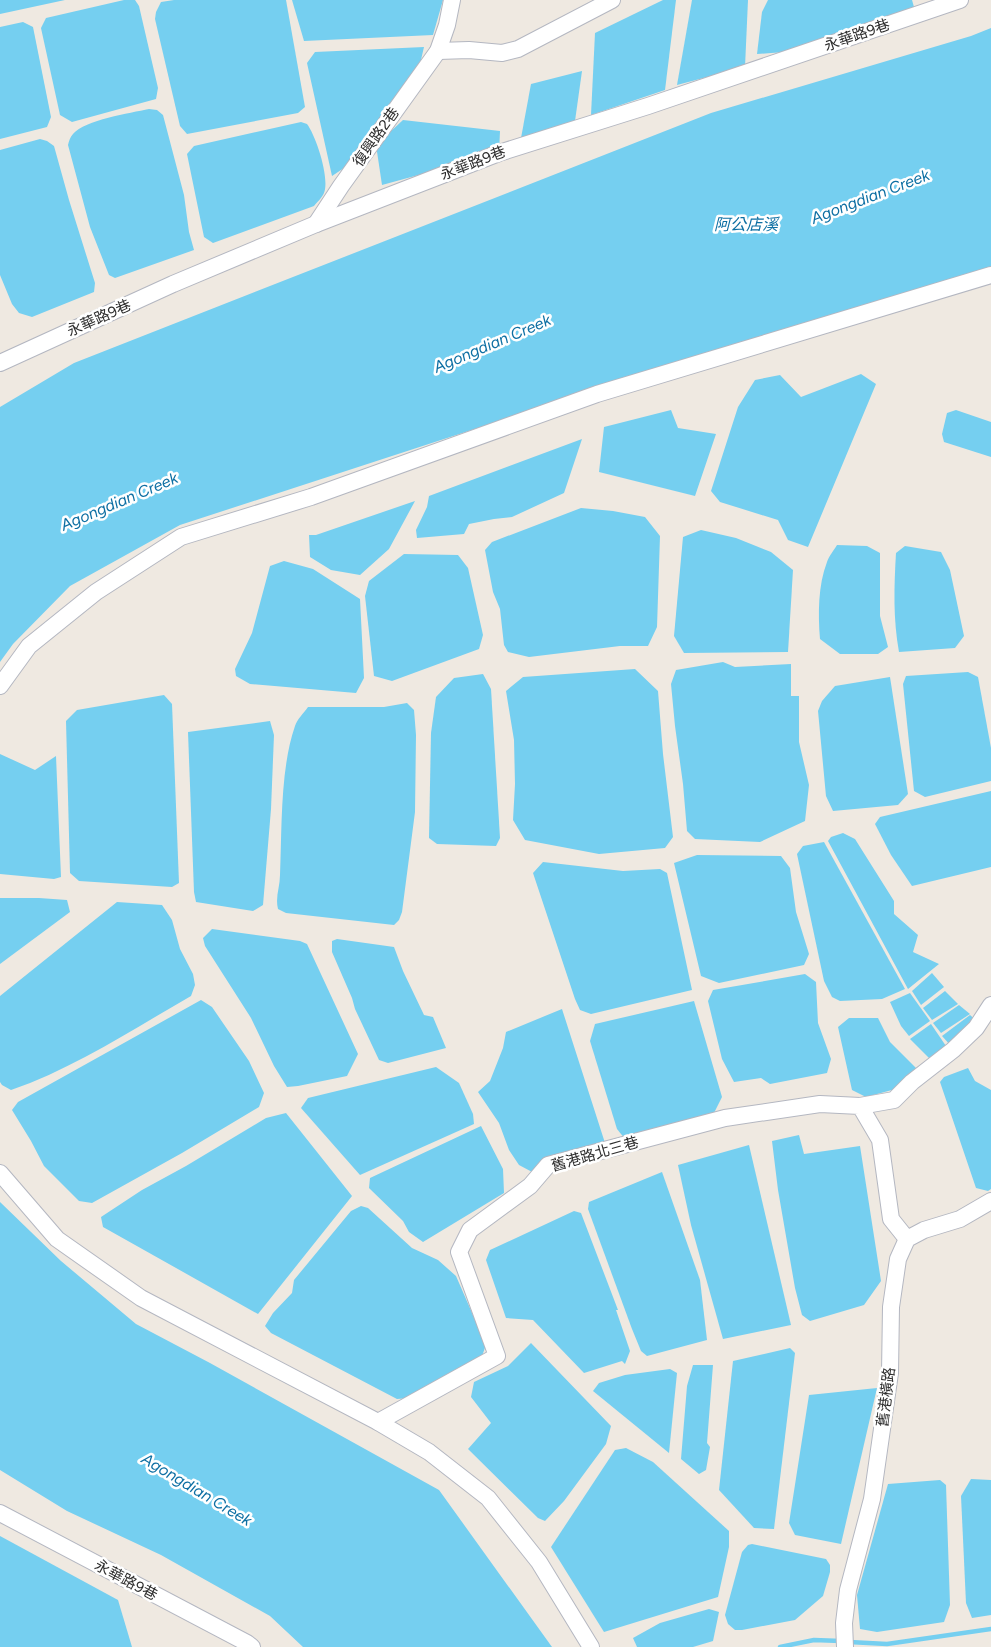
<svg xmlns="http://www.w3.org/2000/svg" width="991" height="1647" viewBox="0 0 991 1647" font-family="Figtree,'Noto Sans TC',sans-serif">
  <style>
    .water { fill: #75cff0 }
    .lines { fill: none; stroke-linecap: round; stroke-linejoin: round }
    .stream { stroke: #75cff0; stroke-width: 4.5 }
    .minor-casing { stroke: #b4b7c1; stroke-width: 18 }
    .minor { stroke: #fff; stroke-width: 16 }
    .labels { text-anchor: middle; stroke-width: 5; stroke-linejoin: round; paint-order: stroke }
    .street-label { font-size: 15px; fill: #2e2e2e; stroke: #fff }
    .water-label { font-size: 16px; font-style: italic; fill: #0d6fa3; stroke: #fff }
  </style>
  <rect width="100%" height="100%" fill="#efe9e1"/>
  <g class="water">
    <path d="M0 0H65L0 14Z"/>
    <path d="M124 0H135L139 6 158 88 156 99 72 122 60 115 41 28 46 18Z"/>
    <path d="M174 0H286L305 107 298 113 187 134 180 126 155 19 156 12 161 2Z"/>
    <path d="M292 0H443L433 35 304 41Z"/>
    <path d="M663 0H676L665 90 591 115 595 33Z"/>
    <path d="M692 0H748L745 67 677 85Z"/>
    <path d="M768 0H912L914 7 784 52 757 54 762 12Z"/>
    <path d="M23 22 33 27 51 117 47 127 0 139V27Z"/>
    <path d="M991 28V267L981 271 573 397 180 525 70 586 13 644 0 662V407L74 363 711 113 971 36Z"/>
    <path d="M424 47 420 64 394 106 374 125 347 166 332 176 307 63 315 52Z"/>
    <path d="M582 71 575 121 521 138 531 84Z"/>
    <path d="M149 109 157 110 163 115 184 195 189 232 194 250 115 278 109 275 90 227 68 145C69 141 70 137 73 134 85 120 130 113 149 109Z"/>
    <path d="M403 120 500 131 499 153 382 185 376 145Z"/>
    <path d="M301 122 307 124C316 136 330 178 324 193 322 198 317 202 314 206L213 243 204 237 187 154 194 146Z"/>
    <path d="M40 139 47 141 54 146 69 200 95 283 94 292 32 317 19 313 12 304 0 275V150Z"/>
    <path d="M861 374 876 384 808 547 788 540 778 520 720 502 711 491 738 407 755 380 780 375 801 397Z"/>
    <path d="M671 410 678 428 716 434 695 496 599 472 604 427Z"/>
    <path d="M956 410 991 422V457L944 442 942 434 947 413Z"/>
    <path d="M582 439 564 493 512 517 494 519 469 524 464 534 417 538 416 530 427 507 429 496Z"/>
    <path d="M415 501 389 549 360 575 331 570 310 557 309 535H316Z"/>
    <path d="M581 508 613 511 645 517 660 536 657 627 648 646H620L529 657 508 652 504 645 500 609 493 592 485 550 492 542Z"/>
    <path d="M701 530 736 538 771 552 793 570 788 652 684 653 674 636 683 537Z"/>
    <path d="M837 545 867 546 880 553V616L888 647 878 654H840L820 639C818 614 818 585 827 562 829 556 834 550 837 545Z"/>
    <path d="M905 546 941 552 950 570 964 636 955 648 899 652C893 619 894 587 896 553Z"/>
    <path d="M404 554 458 555 468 568 483 635 479 649 392 681 374 676 365 596 369 581Z"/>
    <path d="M284 561 313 569 360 599 364 678 356 693 250 684 236 676 235 669 252 633 270 566Z"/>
    <path d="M723 662 735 667 791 664V696H799V742L809 785 805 821 760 842 695 839 687 831 683 784 675 726 671 684 676 670Z"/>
    <path d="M635 669 658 691 663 754 673 837 665 848 599 854 525 840 513 820 515 784 514 740 506 691 523 677Z"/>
    <path d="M968 672 978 677 991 748V781L925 797 914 791 903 684 906 676Z"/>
    <path d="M483 674 491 689 500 838 496 846 437 844 429 838 431 733 436 697 454 678Z"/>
    <path d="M890 677 908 794 898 805 833 811 826 796 818 711 822 701 835 686Z"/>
    <path d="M164 695 172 704 179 883 172 887 79 881 70 873 66 721 77 710Z"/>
    <path d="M407 703 414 710 416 735 415 812 402 912 399 920 394 925 286 913 278 909C275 897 280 887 280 875 282 829 280 769 295 726 297 719 304 713 308 707H384Z"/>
    <path d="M270 721 274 735 271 809 263 905 253 911 196 902 194 892 188 732Z"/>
    <path d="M0 754 35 770 56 756 61 877 54 879 0 874Z"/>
    <path d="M991 791V867L912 886 891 855 875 824 880 817Z"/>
    <path d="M843 833 855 839 894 901V914L918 935 913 952 939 964 908 989 828 841 831 837Z"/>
    <path d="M824 842 905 989 882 999 840 1001 832 997 824 981 797 854 803 846Z"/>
    <path d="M697 855 781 856 790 868 796 912 809 954 804 965 719 983 701 976 674 863Z"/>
    <path d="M543 862 623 871 660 869 667 873 692 990 591 1014 580 1010 575 999 533 873Z"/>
    <path d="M0 898H39L67 900 70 912 0 964Z"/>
    <path d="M117 902 162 905 172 920 180 949 193 974 195 985 191 996C133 1029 75 1068 11 1090L2 1085 0 1082V996Z"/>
    <path d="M212 929 300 941 307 944 358 1054 347 1076 298 1086 287 1087 274 1066 251 1018 205 946 203 938Z"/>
    <path d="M337 939 394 947 403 971 424 1015 433 1017 446 1048 388 1063 379 1060 355 1009 352 998 332 952V941Z"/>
    <path d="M932 973 944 987 921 1005 912 991Z"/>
    <path d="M805 974 816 982 818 1023 831 1059 827 1073 770 1084 761 1078 734 1082 722 1059 708 1001 713 990Z"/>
    <path d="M945 991 958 1004 932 1020 923 1008Z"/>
    <path d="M910 993 930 1021 909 1036 901 1026 890 1002Z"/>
    <path d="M201 1000 212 1007 249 1061 264 1093 259 1107 182 1153 92 1203 79 1201 44 1166 31 1141 12 1110 18 1102Z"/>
    <path d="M694 1001 722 1097 712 1117 625 1139 617 1129 590 1041 595 1024Z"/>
    <path d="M959 1005 970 1014 941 1033 933 1023Z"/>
    <path d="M562 1009 605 1143 534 1173 519 1165 509 1150 499 1123 478 1092 490 1081 503 1048 506 1032Z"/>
    <path d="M970 1015 978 1022 952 1047 942 1036Z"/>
    <path d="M849 1018H878L890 1042 916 1068 903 1087 866 1097 852 1090 838 1027Z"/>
    <path d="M931 1024 946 1046 942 1051 929 1058 910 1039Z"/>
    <path d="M436 1067 459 1083 473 1114 474 1124 360 1175 301 1108 308 1098Z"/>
    <path d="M968 1068 975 1081 991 1090V1189L988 1191 976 1188 940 1082 944 1077Z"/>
    <path d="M286 1113 352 1196 258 1314 103 1227 101 1217 142 1190 186 1166 266 1118Z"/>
    <path d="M481 1126 503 1169 504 1193 423 1242 409 1232 403 1221 369 1188 370 1178Z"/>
    <path d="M799 1135 804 1154 860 1146 881 1281 864 1305 810 1321 802 1315 795 1288 778 1190 772 1141Z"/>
    <path d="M749 1145 791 1325 723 1339 691 1225 678 1165Z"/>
    <path d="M662 1172 700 1280 707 1340 647 1356 641 1351 632 1329 588 1209 589 1202Z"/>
    <path d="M0 1202 61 1261 136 1324 210 1363 439 1490 552 1647H303L270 1616 161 1555 67 1511 0 1470Z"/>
    <path d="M361 1206 368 1208 412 1248 438 1260 456 1276 486 1345 482 1356 410 1398 397 1399 271 1333 265 1326 273 1313 292 1293 294 1280 351 1211Z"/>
    <path d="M574 1211 581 1213 618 1310H616L630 1351 625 1364 622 1361 584 1373 533 1320 506 1318 486 1260 490 1250Z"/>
    <path d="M531 1343 611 1426 606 1444 564 1501 545 1521 538 1518 468 1449 491 1423 471 1397 474 1382 508 1366Z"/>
    <path d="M790 1348 795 1353 774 1529 754 1528 719 1490 733 1361Z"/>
    <path d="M693 1365H713L707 1443 710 1447 706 1470 699 1474 681 1459 687 1386Z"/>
    <path d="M670 1369 677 1373 669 1453 593 1391 599 1383 625 1375Z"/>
    <path d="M877 1388 841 1544 795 1535 789 1523 809 1395Z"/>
    <path d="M626 1448 653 1462 729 1531V1547L718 1597 604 1632 551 1547 615 1450Z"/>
    <path d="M971 1479 991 1480V1615L972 1618 966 1603 961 1496Z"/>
    <path d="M940 1480 946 1485 950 1605 944 1622 877 1632 860 1629 857 1595 888 1484Z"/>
    <path d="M0 1536 118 1600 132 1647H0Z"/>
    <path d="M752 1544 826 1559 830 1565V1572L823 1596 795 1620 742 1630H735L728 1624 725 1615 742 1552 748 1545Z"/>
    <path d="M709 1609 719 1612 713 1641 693 1647H637L633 1638 660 1623Z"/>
  </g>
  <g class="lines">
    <g class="stream">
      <path d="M849 1642 887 1644 991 1629"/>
      <path d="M780 1647 814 1640 841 1641"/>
    </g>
    <g class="minor-casing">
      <g id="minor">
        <path d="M438 51 469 50 502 53 518 49 612 0"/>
        <path d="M316 224 341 186 438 51 447 25 452 0"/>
        <path d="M0 363 173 284 316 224 499 153 648 106 960 0"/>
        <path d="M0 686 29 646 96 592 181 537 311 497 597 394 991 275"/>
        <path d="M860 1106 894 1100 912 1082 953 1050 976 1028 991 1005"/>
        <path d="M0 1173 57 1239 141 1298 378 1422 429 1452 488 1498 539 1562 591 1647"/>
        <path d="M378 1422 497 1356 459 1252 470 1230 530 1186 548 1165 725 1118 820 1104 860 1106 880 1140 891 1219 907 1239"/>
        <path d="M0 1513 247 1643 252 1647"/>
        <path d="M845 1647 844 1623 848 1590 872 1499 890 1373 891 1307 898 1259 907 1239 924 1230 960 1219 991 1201"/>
      </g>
    </g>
    <use href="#minor" class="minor"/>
  </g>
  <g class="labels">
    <g class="street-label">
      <text transform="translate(857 35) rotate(-19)" y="5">永華路9巷</text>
      <text transform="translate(376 137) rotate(-55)" y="5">復興路2巷</text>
      <text transform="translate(473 163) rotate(-21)" y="5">永華路9巷</text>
      <text transform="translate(99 318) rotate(-24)" y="5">永華路9巷</text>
      <text transform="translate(595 1154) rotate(-16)" y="5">舊港路北三巷</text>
      <text transform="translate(886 1397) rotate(-83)" y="5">舊港橫路</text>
      <text transform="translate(126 1580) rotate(28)" y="5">永華路9巷</text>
    </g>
    <g class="water-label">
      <text transform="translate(870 196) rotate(-21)" y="6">Agongdian Creek</text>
      <text x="746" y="230">阿公店溪</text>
      <text transform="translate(492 343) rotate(-23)" y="6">Agongdian Creek</text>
      <text transform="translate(119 501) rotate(-23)" y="6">Agongdian Creek</text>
      <text transform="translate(197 1489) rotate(31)" y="6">Agongdian Creek</text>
    </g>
  </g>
</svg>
